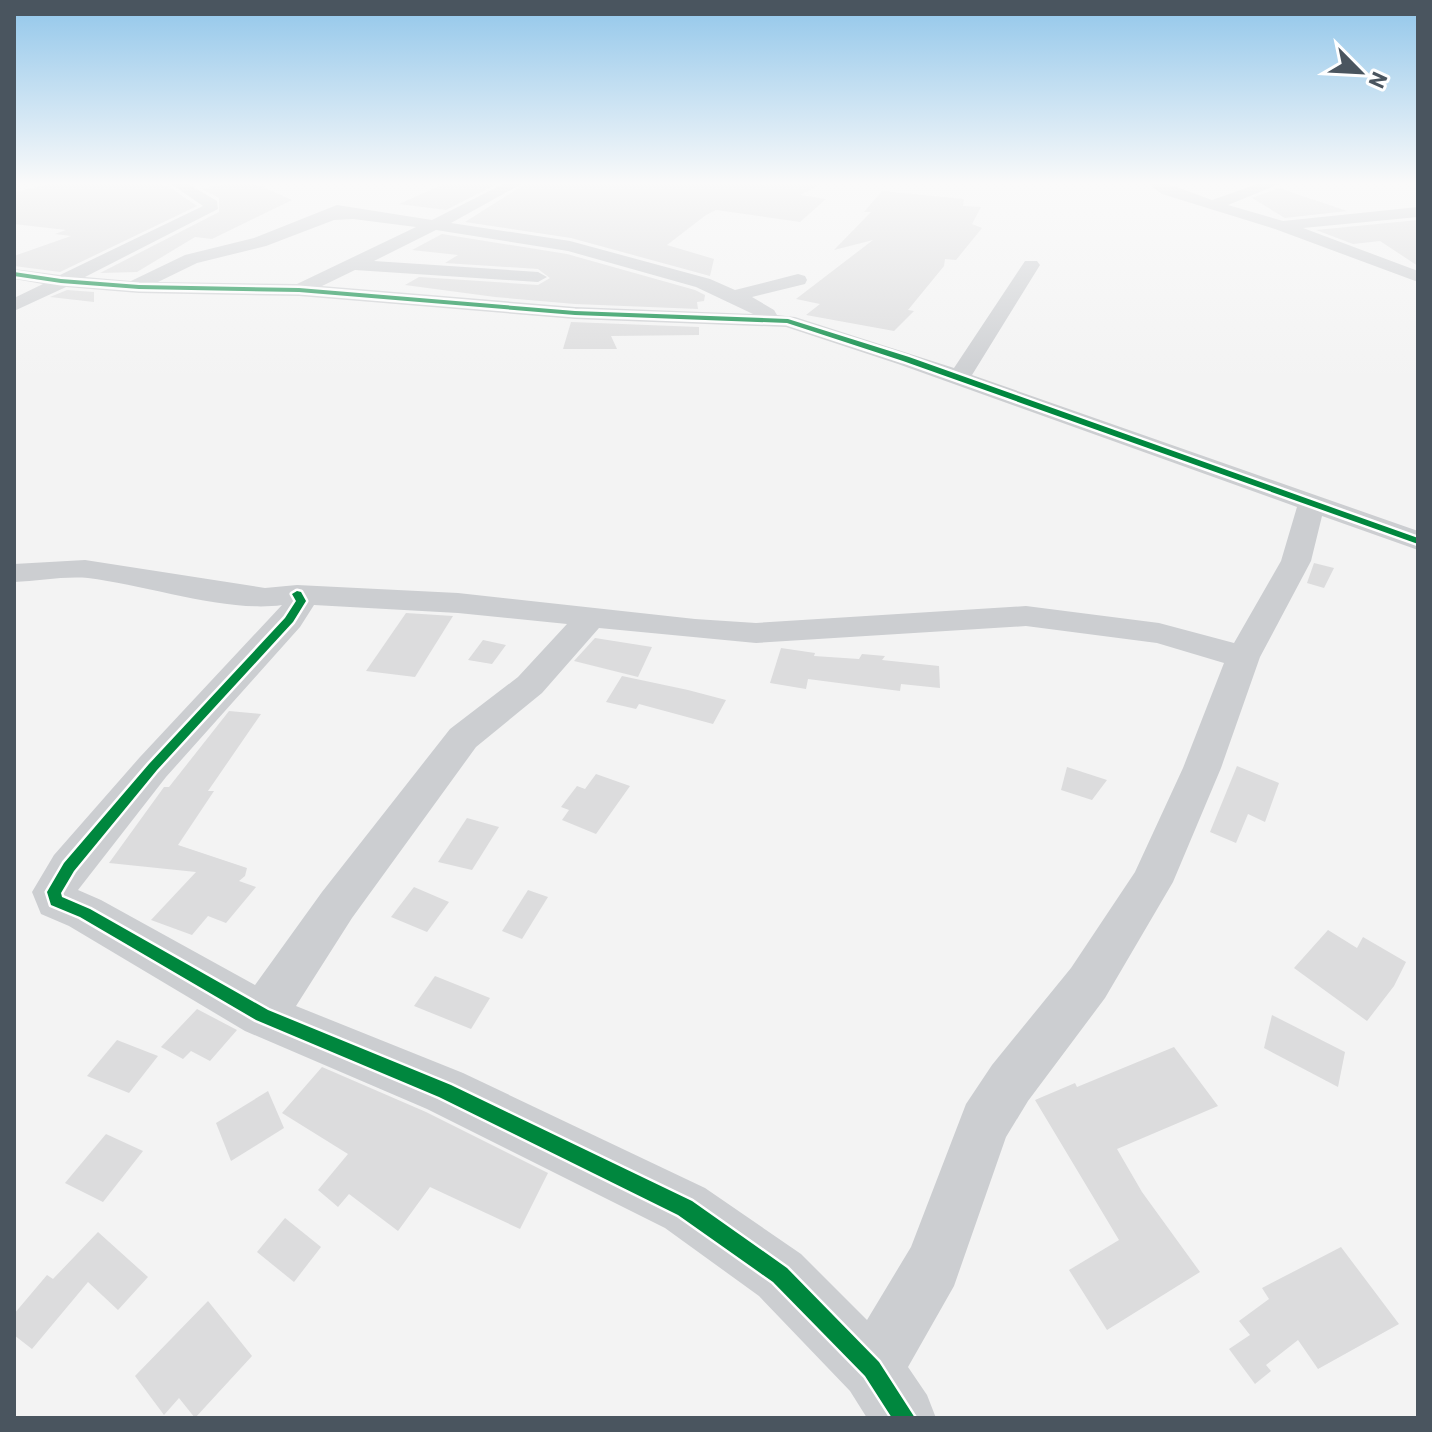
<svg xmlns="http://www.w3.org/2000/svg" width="1432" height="1432" viewBox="0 0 1432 1432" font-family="Barlow,sans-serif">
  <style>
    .building { fill: #dcdcdd }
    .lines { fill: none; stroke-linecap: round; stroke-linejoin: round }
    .minor { fill: #ccced1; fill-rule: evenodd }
    .cycleway-casing { stroke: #fff; stroke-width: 5 }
    .cycleway { fill: #00873e; fill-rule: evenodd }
  </style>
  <rect width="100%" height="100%" fill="#f3f3f3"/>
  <g class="building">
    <path d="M59 182H150L168 186 197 206 60 272 14 266V256L71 236 55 234 66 230 14 224V192Z"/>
    <path d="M234 182H252L292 200 212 239 195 237 137 272 100 273 219 212V198L202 189Z"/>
    <path d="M448 182H501L446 210 399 204Z"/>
    <path d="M528 182H825L800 195 826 199 800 222 716 210 706 215 667 245 714 259 710 276 571 238 465 222Z"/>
    <path d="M1279 188 1347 211 1285 218 1252 198Z"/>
    <path d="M882 191 964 199 963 206 981 207 972 224 982 228 956 260 945 259 944 266 908 310 914 311 894 331 806 315 820 304 796 299 873 240 834 250 871 212H864Z"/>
    <path d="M1418 220V266L1380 241 1353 244 1316 230Z"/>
    <path d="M442 234 567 254 695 290 705 295 704 301 697 302 698 309 575 304 495 297 405 285 419 277 538 285 550 278 538 269 445 263 458 255 412 250Z"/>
    <path d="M67 290 94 292V302L50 297Z"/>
    <path d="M571 322 699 327V335L611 336 617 349H563Z"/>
    <path d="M1314 563 1334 568 1324 588 1307 583Z"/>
    <path d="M406 613 453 616 415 677 366 671Z"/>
    <path d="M595 638 652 647 638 677 574 661Z"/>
    <path d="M483 640 506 645 492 664 468 660Z"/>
    <path d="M781 648 815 653 814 656 859 659 862 654 885 656 882 660 939 666 940 688 901 684 900 691 808 679 806 689 770 683Z"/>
    <path d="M622 676 688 690 726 700 713 724 639 704 636 709 606 702Z"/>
    <path d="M229 711 261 714 208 791H214L178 845 247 868 245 876 239 881 256 887 226 923 208 916 192 935 151 920 196 872 109 863 164 787H169Z"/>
    <path d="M1237 766 1279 783 1265 822 1248 814 1236 843 1210 832Z"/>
    <path d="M1067 767 1107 780 1092 800 1061 790Z"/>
    <path d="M596 774 630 786 596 834 562 820 569 810 561 807 577 786 585 789Z"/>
    <path d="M467 818 499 827 472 870 438 862Z"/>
    <path d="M414 887 449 902 427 932 391 917Z"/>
    <path d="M528 890 548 897 522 939 502 931Z"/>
    <path d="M1328 930 1357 948 1363 937 1406 962 1394 986 1367 1021 1294 968Z"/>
    <path d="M435 976 490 998 471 1029 414 1006Z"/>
    <path d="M197 1009 237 1030 210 1061 191 1051 183 1059 161 1047Z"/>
    <path d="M1272 1015 1345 1052 1338 1087 1264 1048Z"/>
    <path d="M117 1040 158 1056 129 1093 87 1076Z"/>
    <path d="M1174 1047 1218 1106 1117 1149 1142 1192 1200 1272 1107 1330 1069 1270 1119 1240 1035 1100 1075 1083 1077 1087Z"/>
    <path d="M322 1067 426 1112 548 1173 520 1229 430 1187 398 1231 349 1194 338 1207 318 1190 348 1154 282 1113Z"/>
    <path d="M268 1091 284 1128 231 1161 216 1123Z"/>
    <path d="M106 1134 143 1151 103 1202 65 1183Z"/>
    <path d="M285 1218 321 1247 294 1282 257 1252Z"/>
    <path d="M98 1232 148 1277 118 1310 88 1282 32 1349 14 1335V1314L47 1275 53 1279Z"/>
    <path d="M1341 1247 1399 1324 1318 1369 1298 1340 1266 1365 1271 1371 1255 1384 1229 1349 1250 1335 1239 1321 1269 1299 1262 1288Z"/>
    <path d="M208 1301 252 1356 195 1418 179 1398 164 1415 135 1376Z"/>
  </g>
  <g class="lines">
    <g class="minor">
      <path d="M168 182H185L217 201 218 209 85 277 131 281 185 255 254 238 337 205 432 220 507 182H525L451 223 570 241 710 279 735 290 798 274 805 276 807 280 805 284 752 297 774 310 777 315 795 317 954 368 1025 261H1037L1040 265 972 375 1418 531V550L1322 516 1311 561 1260 657 1221 768 1173 882 1105 998 1028 1101 1006 1137 954 1286 908 1367 927 1395 936 1418H867L850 1391 759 1296 665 1228 427 1109 245 1031 69 926 41 914 32 892 54 855 140 757 282 605C227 613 146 585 88 578 64 576 38 581 14 582V564L85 560 265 588 297 585 458 593 695 619 756 623 1026 606 1159 623 1234 643 1281 561 1297 507 898 364 786 327 575 319 299 296 139 293 66 287 14 311V298L43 284 14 279V269L60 275 203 206ZM353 219 416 227 297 284 158 282 197 263 266 246 334 220ZM436 230 568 251 696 287 753 314 575 307 322 286 355 270 538 282 547 277 538 272 374 261ZM314 605 458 613 567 624 518 677 450 729 322 892 255 985 101 900 78 890 166 777 300 627ZM1026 626 1157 643 1224 663 1183 768 1135 872 1071 968 992 1065 966 1104 911 1247 867 1320 801 1254 705 1188 463 1073 296 1006 352 918 476 747 542 693 599 628 756 643Z"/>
      <path d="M1146 182H1163L1212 200 1263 182H1284L1228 205 1283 221 1418 207V217L1303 228 1418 271V282L1275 229 1162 194Z"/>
    </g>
    <g class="cycleway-casing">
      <g id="cycleway">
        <path d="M14 272 61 279 139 285 299 288 575 311 788 319 909 357 1418 538V544L903 361 787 323 575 315 299 292 139 289 61 283 14 276Z"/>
        <path d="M297 591 301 592 306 601 293 622 157 770 74 871 61 893 62 897 90 909 268 1010 451 1085 692 1201 787 1268 879 1362 915 1418H892L865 1376 773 1282 678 1215 439 1097 256 1020 80 917 51 905 47 892 64 863 149 764 285 618 296 601 292 594Z"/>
      </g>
    </g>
    <use href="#cycleway" class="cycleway"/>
  </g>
  <linearGradient id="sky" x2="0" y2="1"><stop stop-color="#91c6ea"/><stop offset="0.48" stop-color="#fafafa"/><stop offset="1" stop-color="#fafafa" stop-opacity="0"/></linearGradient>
  <rect width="1432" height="382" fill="url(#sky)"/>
  <rect width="1432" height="1432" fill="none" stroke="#4a555f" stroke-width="32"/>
  <g transform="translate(1360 72) rotate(114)" stroke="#ffffff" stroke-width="6" paint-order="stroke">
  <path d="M0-6L14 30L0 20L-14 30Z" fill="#4a555f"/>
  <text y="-12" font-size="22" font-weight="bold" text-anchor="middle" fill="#4a555f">N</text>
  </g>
</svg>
